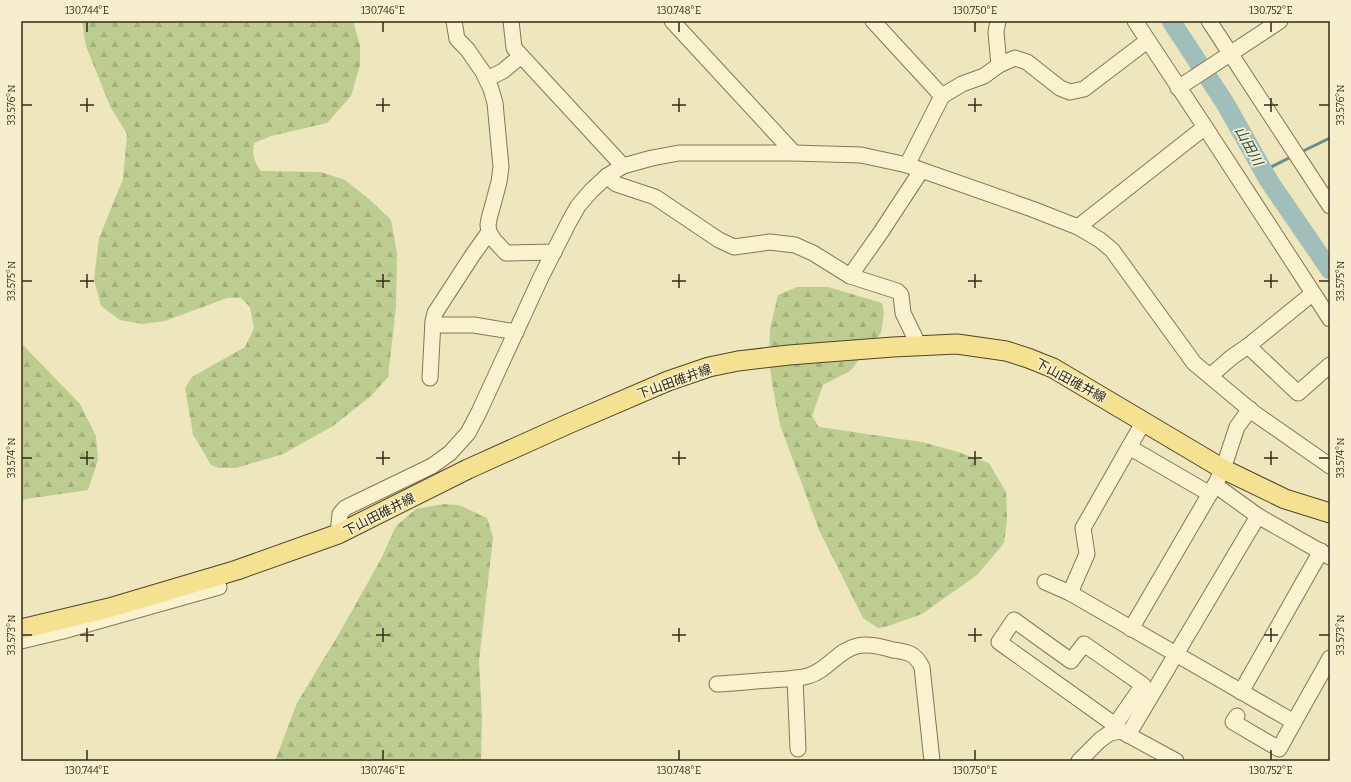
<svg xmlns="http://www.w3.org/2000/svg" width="1351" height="782" viewBox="0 0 1351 782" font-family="Bitter,'Noto Sans JP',serif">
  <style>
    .forest { fill: url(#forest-firs) }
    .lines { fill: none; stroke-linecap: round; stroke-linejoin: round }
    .stream { stroke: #688d88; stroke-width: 3 }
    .river { stroke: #a0bfba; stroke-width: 19 }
    .minor-casing { stroke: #867655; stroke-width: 17 }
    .major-casing { stroke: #53432a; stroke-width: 21 }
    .minor { stroke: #f9f2cf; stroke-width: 15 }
    .major { stroke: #f4e292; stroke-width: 19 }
    .ticks { fill: none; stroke: #352b1b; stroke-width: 1.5 }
    .labels { text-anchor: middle; stroke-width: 3.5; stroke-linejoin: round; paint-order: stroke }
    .street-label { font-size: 13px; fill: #352b1b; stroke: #f6efcc }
    .water-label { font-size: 14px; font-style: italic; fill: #295255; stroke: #f6efcc }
    .neatline { fill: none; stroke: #352b1b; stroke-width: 1.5 }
    .ticks-label { font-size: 10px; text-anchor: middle; fill: #352b1b }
  </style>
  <defs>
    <pattern id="forest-firs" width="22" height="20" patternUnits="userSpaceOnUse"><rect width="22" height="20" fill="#bdcc90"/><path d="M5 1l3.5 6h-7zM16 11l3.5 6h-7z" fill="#a3af7c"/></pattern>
  </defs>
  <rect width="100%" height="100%" fill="#eee6bc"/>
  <g class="forest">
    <path d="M82 21H353L360 45V65L351 96 327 123 271 136 254 143C252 154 254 162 261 171L321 172 345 180 369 199 391 220 397 253 396 307 388 377 371 396 333 426 283 454 236 468H219L211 465 193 434 185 388 192 377 245 347 254 328 250 307 241 298H227L165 321 142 324 120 320 101 306 94 279 99 238 123 179 127 134 110 106 86 46Z"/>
    <path d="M797 287H828L882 303 884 313 881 333 850 371 823 385 812 416 819 427 922 442 958 452 989 463 1006 492 1007 519 1004 543 977 575 922 614 888 626 878 628 863 618 819 530 780 425 772 383 769 358 770 329 778 295Z"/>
    <path d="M21 343 80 404 96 436 98 460 88 490 26 499 21 502Z"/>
    <path d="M444 504 459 505 487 518 493 537 479 662 482 715 481 761H275L297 703 340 632 381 559 396 526 416 509Z"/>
  </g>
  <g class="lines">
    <g class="stream">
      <path d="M1299 153 1330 138"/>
      <path d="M1263 171 1293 156"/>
    </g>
    <path class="river" d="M1171 21 1225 103 1269 181 1330 270"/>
    <g class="minor-casing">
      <g id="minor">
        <path d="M454 21 457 39 467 49 483 72 491 89 495 103 501 167 499 182 489 219 488 225 489 232 494 240 506 253 554 252"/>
        <path d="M511 21 514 48 623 166"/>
        <path d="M672 21 794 153"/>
        <path d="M873 21 942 96"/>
        <path d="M998 21 996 32 999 65"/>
        <path d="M1135 21 1205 127 1330 319"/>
        <path d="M1209 21 1330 206"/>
        <path d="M487 79 503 71 521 56"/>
        <path d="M1178 88 1280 21"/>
        <path d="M907 165 942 96 962 84 984 76 999 65 1015 58 1027 62 1060 88 1070 92 1084 89 1147 41"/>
        <path d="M607 176 616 184 655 197 719 240 734 247 770 242 795 245 813 253 850 276 897 291 901 295 903 313 919 346"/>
        <path d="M1078 227 1205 127"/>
        <path d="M850 276 881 232 921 171"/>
        <path d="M433 325H474L516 332"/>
        <path d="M1248 346 1298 393 1330 365"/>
        <path d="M1210 376 1232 357 1248 346 1307 298"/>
        <path d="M430 378 433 321 435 313 472 256 489 232"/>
        <path d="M1250 409 1237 427 1223 469 1215 485 1258 516 1330 557"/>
        <path d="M1129 447 1210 494"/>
        <path d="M338 534 340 514 345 508 432 466 450 453 468 433 479 412 541 277 569 222 578 206 591 191 607 176 623 166 652 158 679 153H794L861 155 907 165 1032 209 1078 227 1100 240 1112 250 1194 363 1254 413 1330 466"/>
        <path d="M1045 582 1070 593 1294 722 1330 658"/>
        <path d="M1070 593 1087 554 1083 528 1144 421"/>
        <path d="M1131 629 1215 485"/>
        <path d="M21 641 63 631 219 587"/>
        <path d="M795 678 798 749"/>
        <path d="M717 684C736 683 754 681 772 680 784 679 797 679 808 676 827 671 838 650 857 646 869 643 881 647 893 650 908 652 915 653 922 667L932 761"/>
        <path d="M1241 692 1321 551"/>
        <path d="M1237 716 1233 722 1279 749 1294 722"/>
        <path d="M1115 725 1143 685 1084 644 1071 661 1014 620 999 642 1115 725 1121 731"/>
        <path d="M1128 735 1258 516"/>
        <path d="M1079 761 1100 740 1110 733 1121 731 1176 761"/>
      </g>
    </g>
    <g class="major-casing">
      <path id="major" d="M21 629 109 608 237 570 338 534 468 469 568 424 668 381 709 367 738 361 789 355 893 347 957 344 1006 351 1028 358 1053 368 1223 469 1285 499 1330 513"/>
    </g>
    <use href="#minor" class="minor"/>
    <use href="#major" class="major"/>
  </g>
  <path class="ticks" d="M87 22V32M383 22V32M679 22V32M975 22V32M1271 22V32M87 98V112M383 98V112M679 98V112M975 98V112M1271 98V112M22 105H32M80 105H94M376 105H390M672 105H686M968 105H982M1264 105H1278M1319 105H1329M87 274V288M383 274V288M679 274V288M975 274V288M1271 274V288M22 281H32M80 281H94M376 281H390M672 281H686M968 281H982M1264 281H1278M1319 281H1329M87 451V465M383 451V465M679 451V465M975 451V465M1271 451V465M22 458H32M80 458H94M376 458H390M672 458H686M968 458H982M1264 458H1278M1319 458H1329M87 628V642M383 628V642M679 628V642M975 628V642M1271 628V642M22 635H32M80 635H94M376 635H390M672 635H686M968 635H982M1264 635H1278M1319 635H1329M87 750V760M383 750V760M679 750V760M975 750V760M1271 750V760"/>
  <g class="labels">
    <g class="street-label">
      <text transform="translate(1071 380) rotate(28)" y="5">下山田碓井線</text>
      <text transform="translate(674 381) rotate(-20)" y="5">下山田碓井線</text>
      <text transform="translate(379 514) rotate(-27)" y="5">下山田碓井線</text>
    </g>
    <g class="water-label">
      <text transform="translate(1249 146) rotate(61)" y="5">山田川</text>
    </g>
  </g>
  <rect width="1351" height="782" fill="none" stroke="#f6efcc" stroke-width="44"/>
  <rect x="22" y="22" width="1307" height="738" class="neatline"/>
  <g class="ticks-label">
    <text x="87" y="14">130.744°E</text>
    <text x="383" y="14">130.746°E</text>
    <text x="679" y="14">130.748°E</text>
    <text x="975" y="14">130.750°E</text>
    <text x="1271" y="14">130.752°E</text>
    <text transform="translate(11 105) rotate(-90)" y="4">33.576°N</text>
    <text transform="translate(1340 105) rotate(-90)" y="4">33.576°N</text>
    <text transform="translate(11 281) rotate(-90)" y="4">33.575°N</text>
    <text transform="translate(1340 281) rotate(-90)" y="4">33.575°N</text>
    <text transform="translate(11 458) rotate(-90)" y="4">33.574°N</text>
    <text transform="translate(1340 458) rotate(-90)" y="4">33.574°N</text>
    <text transform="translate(11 635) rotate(-90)" y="4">33.573°N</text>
    <text transform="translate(1340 635) rotate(-90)" y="4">33.573°N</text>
    <text x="87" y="774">130.744°E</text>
    <text x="383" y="774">130.746°E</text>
    <text x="679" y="774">130.748°E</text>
    <text x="975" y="774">130.750°E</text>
    <text x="1271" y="774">130.752°E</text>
  </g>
</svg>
